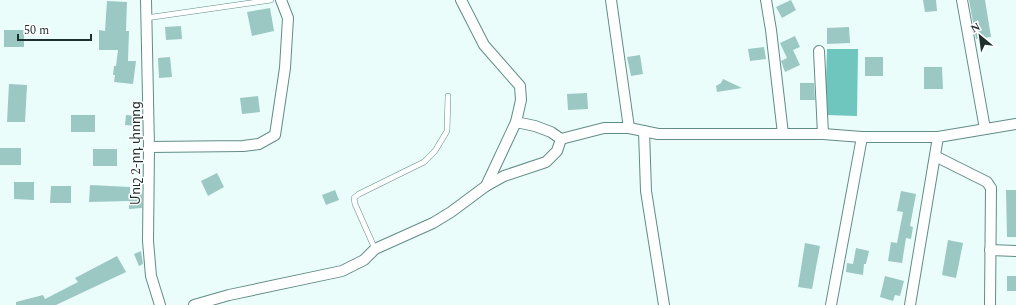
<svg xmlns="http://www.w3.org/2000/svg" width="1016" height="305" viewBox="0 0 1016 305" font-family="Spectral,'Noto Sans Armenian',serif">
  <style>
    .forest { fill: #6fc6be }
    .building { fill: #9bc8c3 }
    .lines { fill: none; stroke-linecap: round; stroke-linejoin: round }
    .service-casing { stroke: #618c87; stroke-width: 6 }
    .minor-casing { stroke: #618c87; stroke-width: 12 }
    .service { stroke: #fff; stroke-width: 5 }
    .minor { stroke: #fff; stroke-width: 10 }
    .labels { text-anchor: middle; stroke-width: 3; stroke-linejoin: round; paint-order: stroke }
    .street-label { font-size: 13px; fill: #1e302e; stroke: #fff }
  </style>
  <rect width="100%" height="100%" fill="#ebfdfb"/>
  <path class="forest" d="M827 49H858L857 116 825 115Z"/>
  <g class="building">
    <path d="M791 0 796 10 782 18 776 7Z"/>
    <path d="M923 0H936L937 11 925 12Z"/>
    <path d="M969 0H985L991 37 976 39Z"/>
    <path d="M107 1 127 2 126 31H129L128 61H136L133 84 114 82 115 75H113L114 66H116L118 50H99V30L105 31Z"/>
    <path d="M270 8 274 31 252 36 247 12Z"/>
    <path d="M181 26 182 39 166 40 165 27Z"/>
    <path d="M849 27 850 43 827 44V28Z"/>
    <rect x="4" y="30" width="20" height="17"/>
    <path d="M795 36 800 47 793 50 800 65 785 72 781 61 787 58 780 43Z"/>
    <path d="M764 47 766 59 750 61 748 49Z"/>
    <path d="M640 55 643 74 631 76 627 57Z"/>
    <path d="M170 57 172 77 159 78 158 58Z"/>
    <rect x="865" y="57" width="18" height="19"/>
    <path d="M924 67H942L943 89H924Z"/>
    <path d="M723 79 742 88 717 92 716 86 721 83Z"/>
    <path d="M800 83H814L815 100H800Z"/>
    <path d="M9 84 27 85 25 122H7Z"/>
    <path d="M587 93 588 109 568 110 567 94Z"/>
    <path d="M258 96 260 112 242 114 240 98Z"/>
    <rect x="71" y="115" width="24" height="17"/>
    <path d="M126 115 140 116 139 126 125 125Z"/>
    <rect x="0" y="148" width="21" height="17"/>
    <rect x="93" y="149" width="24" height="17"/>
    <path d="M217 173 224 187 208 196 201 181Z"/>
    <path d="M14 182H34V200L14 199Z"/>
    <path d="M90 185 130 187V193H142V208L129 209V201L89 202Z"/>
    <path d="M51 186H71V203H50Z"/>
    <path d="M335 190 339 200 326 205 322 195Z"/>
    <path d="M1006 190H1016V237H1007Z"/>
    <path d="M901 191 916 194 910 226 913 227 911 239 906 238 902 263 888 261 891 242 897 243 903 212 897 211Z"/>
    <path d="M948 240 963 243 956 278 942 275Z"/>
    <path d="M805 243 820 246 812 289 798 287Z"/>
    <path d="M856 248 869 251 866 264H864L863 275 846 272 847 263 853 264Z"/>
    <path d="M141 251 143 264 139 266 134 254Z"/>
    <path d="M117 256 126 272 56 305H16V302L43 295 45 299 78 282 75 278Z"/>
    <path d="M885 276 904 281 900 296 895 295 893 301 880 297Z"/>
    <rect x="1007" y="276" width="9" height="15"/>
  </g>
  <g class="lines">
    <g class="service-casing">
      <g id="service">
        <path d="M146 18 271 0"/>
        <path d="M375 249 355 204 354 198 359 194 424 162 435 151 447 131 448 96"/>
      </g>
    </g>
    <g class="minor-casing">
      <g id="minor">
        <path d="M146 0 149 147 148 241 151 276 160 305"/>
        <path d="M461 0 484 45 520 86 521 100 516 122 535 126 551 132 561 139 604 128H629L658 134H823L862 137H938L1016 124"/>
        <path d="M611 0 629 128"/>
        <path d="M766 0 771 30 783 134"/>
        <path d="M962 0 985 129"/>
        <path d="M819 51 823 134"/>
        <path d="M644 131 646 191 664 305"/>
        <path d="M149 147 243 146 259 144 275 135 285 68 288 18 281 0"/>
        <path d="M935 156 987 182 991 188 990 305"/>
        <path d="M486 186 504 176 546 162 557 151 561 139"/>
        <path d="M990 250 1016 251"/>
        <path d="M194 305 229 295 342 271 364 260 375 249 433 223 451 212 486 186 516 122"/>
        <path d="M831 305 862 137"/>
        <path d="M910 305 938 137"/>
      </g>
    </g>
    <use href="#service" class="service"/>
    <use href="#minor" class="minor"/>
  </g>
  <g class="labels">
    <g class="street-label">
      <text transform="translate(135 153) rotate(-90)" y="5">Մուշ 2-րդ փողոց</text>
    </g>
  </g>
  <g transform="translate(980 36) rotate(331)" stroke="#ffffff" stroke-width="3" paint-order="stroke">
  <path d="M0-3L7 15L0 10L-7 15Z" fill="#1e302e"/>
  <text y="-6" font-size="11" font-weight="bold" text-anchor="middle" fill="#1e302e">N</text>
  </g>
  <path d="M18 34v6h73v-6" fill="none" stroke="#1e302e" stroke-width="2"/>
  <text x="24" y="34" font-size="12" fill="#1e302e" stroke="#ffffff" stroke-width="3" paint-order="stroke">50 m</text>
</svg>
